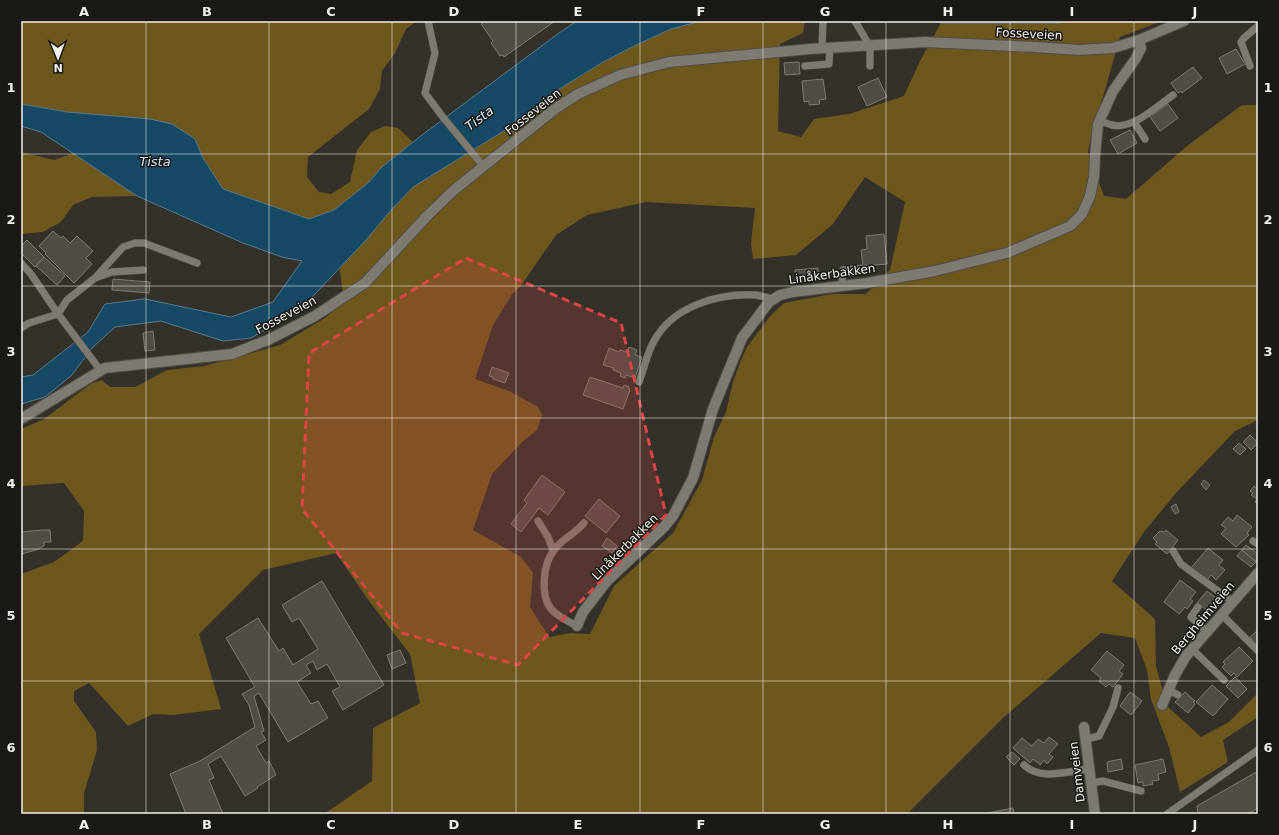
<svg xmlns="http://www.w3.org/2000/svg" width="1279" height="835" viewBox="0 0 1279 835" font-family="'DejaVu Sans',sans-serif">
  <style>
    .green { fill: #6e571d; fill-rule: evenodd }
    .water { fill: #164965; stroke: #587b8d }
    .building { fill: #514d46; stroke: #7f7b73 }
    .lines { fill: none; stroke-linecap: round; stroke-linejoin: round }
    .lane-casing { stroke: #4f4d46; stroke-width: 8 }
    .street-casing { stroke: #4f4d46; stroke-width: 12 }
    .lane { stroke: #7d7a72; stroke-width: 7 }
    .street { stroke: #7d7a72; stroke-width: 10 }
    .marked { fill: #da4645; fill-opacity: 0.2; stroke: #da4645; stroke-width: 3; stroke-dasharray: 8 5; stroke-linejoin: round }
    .grid { fill: none; stroke: #f2f0eb; stroke-width: 1; stroke-opacity: 0.55 }
    .labels { text-anchor: middle; stroke-width: 3; stroke-linejoin: round; paint-order: stroke }
    .street-label { font-size: 12px; fill: #f2f0eb; stroke: #1a1916 }
    .water-label { font-size: 13px; font-style: italic; fill: #d0e5f3; stroke: #1a1916 }
    .neatline { fill: none; stroke: #f2f0eb; stroke-width: 1.5 }
    .grid-label { font-size: 13px; text-anchor: middle; font-weight: bold; fill: #f2f0eb }
  </style>
  <rect width="100%" height="100%" fill="#34312a"/>
  <g class="green">
    <path d="M21 21H417L406 29 395 53 382 71 380 89 369 109 308 157 307 177 319 192 331 194 350 182 357 150 371 132 385 126 398 128 413 142 382 167 369 182 343 203 334 210 309 219 223 189 203 158 195 139 150 119 67 112 21 104Z"/>
    <path d="M701 21H805L803 33 780 44 778 131 801 137 814 119 849 114 904 96 920 61 941 23 1162 21 1120 37 1103 97 1093 125 1088 152 1104 196 1126 199 1187 146 1242 105H1258V420L1235 431 1176 493 1144 532 1112 581 1155 619 1156 666 1167 706 1201 737 1229 722 1258 693V717L1223 740 1228 762 1180 792 1169 747 1151 699 1147 670 1135 638 1101 633 1004 717 907 814H324L372 781 373 728 420 703 410 654 369 601 336 553 263 570 199 634 221 709 173 715 153 714 128 726 89 683 74 691V701L96 732 97 750 84 793V814H21V574L54 562 83 541 84 511 64 483 21 486V429L44 419 92 383 102 380 110 387H135L167 370 204 366 280 345 325 318 344 300 338 257 392 209 413 187 507 129 556 91 604 62 636 45 671 29ZM865 177 905 202 890 270 866 294H832L784 303 771 315 747 347 741 360 733 382 726 412 714 437 702 480 673 533 614 586 590 634 571 633 549 637 530 607 533 573 521 557 473 530 492 474 522 442 537 430 542 415 538 407 509 391 475 379 493 325 512 294 520 287 556 235 587 215 646 202 755 208 751 243 753 259 796 255 833 224Z"/>
    <path d="M21 152 54 160 74 153 118 178 137 196 92 197 73 205 61 222 43 232 21 234Z"/>
  </g>
  <g class="water">
    <path d="M577 21H701L671 29 636 45 603 62 556 91 507 129 413 187 392 209 366 240 300 310 251 338 223 341 161 321 115 327 93 347 71 376 45 397 21 404V377L33 375 88 332 105 304 145 299 231 317 273 302 302 261 282 257 243 243 137 196 41 132 21 126V104L67 112 150 119 172 124 195 139 203 158 223 189 309 219 334 210 343 203 369 182 382 167 422 135 559 33Z"/>
    <path d="M933 21H1068L1058 23H941Z"/>
  </g>
  <g class="building">
    <path d="M485 21H555L504 57 503 55 500 56 491 43 493 41 481 24Z"/>
    <path d="M1236 49 1245 64 1227 74 1219 58Z"/>
    <path d="M799 62 800 74 785 75 784 63Z"/>
    <path d="M1193 67 1202 78 1182 93 1181 91 1178 93 1171 83Z"/>
    <path d="M878 78 887 97 867 106 858 87Z"/>
    <path d="M823 79 826 99 819 100 820 104 809 105V101L804 102 802 81Z"/>
    <path d="M1168 104 1178 118 1160 131 1150 117Z"/>
    <path d="M1130 130 1137 143 1118 154 1110 140Z"/>
    <path d="M53 231 61 238 63 236 70 243 77 236 93 251 86 258 92 264 74 283 45 254 46 253 39 246Z"/>
    <path d="M884 234 887 264 863 266 861 250 867 249 866 236Z"/>
    <path d="M27 240 44 257 35 267 21 253V246Z"/>
    <path d="M44 257 65 276 57 285 36 266Z"/>
    <path d="M818 268 819 280 796 282 795 270Z"/>
    <path d="M113 279 150 282 149 293 112 290Z"/>
    <path d="M153 331 155 350 145 351 143 333Z"/>
    <path d="M629 347 637 350 635 355 642 357 635 378 626 375 625 378 620 376 621 373 613 370 614 368 603 365 609 348 619 352 620 350 627 352Z"/>
    <path d="M492 367 509 373 505 383 493 379V377L489 376Z"/>
    <path d="M590 377 623 388 624 385 629 387V389L630 390 623 409 583 395Z"/>
    <path d="M1250 435 1258 443 1251 450 1243 442Z"/>
    <path d="M1239 443 1246 449 1240 455 1233 449Z"/>
    <path d="M542 475 565 492 548 515 539 508 521 532 511 524 527 503 524 500Z"/>
    <path d="M1204 480 1210 485 1206 490 1201 484Z"/>
    <path d="M1254 486 1256 488 1258 487V504L1255 502 1257 499 1251 495 1253 493 1250 491Z"/>
    <path d="M599 499 620 516 606 533 585 516Z"/>
    <path d="M1176 504 1179 512 1175 514 1171 507Z"/>
    <path d="M1237 515 1252 527 1247 533 1249 535 1236 547 1221 534 1226 528 1221 525 1228 517 1233 521Z"/>
    <path d="M640 526 644 529 641 532 642 533 633 544 628 541Z"/>
    <path d="M43 530H50L51 542H44V546L36 550 21 554V532Z"/>
    <path d="M1166 530 1178 540 1167 554 1155 544 1157 542 1153 538 1160 531 1165 532Z"/>
    <path d="M607 538 617 546 612 553 602 546Z"/>
    <path d="M1246 545 1258 554V560L1256 562 1242 550Z"/>
    <path d="M1208 548 1223 560 1219 565 1225 570 1216 580 1211 575 1207 580 1191 568Z"/>
    <path d="M1242 550 1256 562 1251 567 1237 556Z"/>
    <path d="M1180 580 1196 592 1190 599 1193 601 1187 609 1185 607 1179 614 1164 602Z"/>
    <path d="M322 581 384 685 343 710 332 691 340 687 327 664 317 670 313 661 306 665 311 673 297 682 311 704 318 701 328 718 288 742 259 693 254 696 264 731 261 732 266 740 256 746 266 763 269 761 276 775 257 787 258 788 245 796 221 756 208 764 214 778 209 780 223 814H186L170 774 200 761 255 727 249 705 242 694 255 687 226 638 258 618 279 651 283 648 293 665 318 649 299 618 292 622 282 605Z"/>
    <path d="M1207 591 1221 602 1212 614 1197 603Z"/>
    <path d="M1258 630V646L1250 637Z"/>
    <path d="M1239 647 1253 661 1237 677 1234 673 1231 676 1222 667 1225 664 1223 662Z"/>
    <path d="M400 650 406 663 392 669 387 655Z"/>
    <path d="M1107 651 1124 665 1119 671 1123 674 1113 687 1109 684 1106 687 1099 681 1101 678 1091 670Z"/>
    <path d="M1235 677 1247 689 1238 698 1226 686Z"/>
    <path d="M1212 685 1228 699 1213 716 1196 702Z"/>
    <path d="M1130 692 1142 701 1131 715 1120 706Z"/>
    <path d="M1185 692 1195 701 1193 702 1195 704 1188 713 1175 702Z"/>
    <path d="M1049 737 1058 744 1049 754 1053 757 1047 764 1044 760 1040 765 1033 759 1030 763 1013 748 1022 738 1032 746 1038 739 1044 743Z"/>
    <path d="M1012 752 1020 759 1014 765 1006 757Z"/>
    <path d="M1121 759 1123 769 1108 772 1107 762Z"/>
    <path d="M1163 759 1166 772 1158 774 1159 780 1152 781 1153 784 1143 786V782L1138 783 1135 765Z"/>
    <path d="M1258 771V808L1248 814H1198L1197 806Z"/>
    <path d="M1013 808 1014 814H982Z"/>
  </g>
  <g class="lines">
    <g class="lane-casing">
      <g id="lane">
        <path d="M428 21 435 53 425 93 442 116 484 167"/>
        <path d="M855 21 869 45"/>
        <path d="M870 45V66"/>
        <path d="M822 48 823 21"/>
        <path d="M805 66 829 64 830 47"/>
        <path d="M1250 66 1241 42 1244 38 1258 26"/>
        <path d="M1100 121C1104 122 1108 124 1112 125 1132 130 1158 106 1173 95"/>
        <path d="M1134 122 1145 139"/>
        <path d="M21 263 31 274 58 314 29 323 21 328"/>
        <path d="M96 277 123 247 135 243H144L197 263"/>
        <path d="M842 286 843 270 867 268"/>
        <path d="M101 371 58 314 67 300 95 278 112 272 143 270"/>
        <path d="M639 382C644 369 647 353 654 341 673 306 718 293 756 295 762 296 768 298 774 299"/>
        <path d="M538 521 548 537 553 550"/>
        <path d="M1253 541 1258 544"/>
        <path d="M1173 551 1181 564 1233 602"/>
        <path d="M1198 607 1191 617 1207 632"/>
        <path d="M1222 615 1258 651"/>
        <path d="M577 626C568 621 558 617 551 609 540 595 543 564 554 550 562 539 575 534 584 523"/>
        <path d="M1192 649 1224 680"/>
        <path d="M1169 690 1178 695"/>
        <path d="M1086 739 1099 736 1113 707 1118 688"/>
        <path d="M1024 765C1040 781 1069 771 1089 769"/>
        <path d="M1091 783 1103 781 1141 791"/>
        <path d="M1167 814 1258 750"/>
      </g>
    </g>
    <g class="street-casing">
      <g id="street">
        <path d="M21 419 105 368 232 354 268 340 315 316 365 283 427 216 454 190 555 109 578 94 620 75 669 62 810 49 925 42 1035 47 1079 50 1113 48 1139 40 1184 21"/>
        <path d="M577 626 583 612 607 581 664 527 673 516 693 478 713 409 742 338 769 302 780 295 793 292 867 283 935 271 1007 253 1070 226 1082 214 1090 196 1094 177 1095 156 1098 124 1113 91 1136 58 1141 48 1139 40"/>
        <path d="M1162 705 1175 675 1186 656 1258 573"/>
        <path d="M1084 727 1095 814"/>
      </g>
    </g>
    <use href="#lane" class="lane"/>
    <use href="#street" class="street"/>
  </g>
  <path class="marked" d="M466 258 621 323 666 515 518 665 402 633 302 509 309 353Z"/>
  <path class="grid" d="M146 21V814M269 21V814M392 21V814M516 21V814M640 21V814M763 21V814M886 21V814M1010 21V814M1134 21V814M21 154H1258M21 286H1258M21 418H1258M21 549H1258M21 681H1258"/>
  <g class="labels">
    <g class="street-label">
      <text transform="translate(1029 34) rotate(3)" y="4">Fosseveien</text>
      <text transform="translate(533 112) rotate(-38)" y="4">Fosseveien</text>
      <text transform="translate(832 274) rotate(-8)" y="4">Linåkerbakken</text>
      <text transform="translate(286 315) rotate(-28)" y="4">Fosseveien</text>
      <text transform="translate(625 547) rotate(-45)" y="4">Linåkerbakken</text>
      <text transform="translate(1203 618) rotate(-50)" y="4">Bergheimveien</text>
      <text transform="translate(1077 772) rotate(-97)" y="4">Damveien</text>
    </g>
    <g class="water-label">
      <text transform="translate(479 118) rotate(-37)" y="5">Tista</text>
      <text x="155" y="166">Tista</text>
    </g>
  </g>
  <rect width="1279" height="835" fill="none" stroke="#1a1916" stroke-width="44"/>
  <g transform="translate(58 58) rotate(179)" stroke="#1a1916" stroke-width="3" paint-order="stroke">
  <path d="M0-3L7 15L0 10L-7 15Z" fill="#f2f0eb"/>
  <text y="-6" font-size="11" font-weight="bold" text-anchor="middle" fill="#f2f0eb">N</text>
  </g>
  <rect x="22" y="22" width="1235" height="791" class="neatline"/>
  <g class="grid-label">
    <text x="84" y="16">A</text>
    <text x="207" y="16">B</text>
    <text x="331" y="16">C</text>
    <text x="454" y="16">D</text>
    <text x="578" y="16">E</text>
    <text x="701" y="16">F</text>
    <text x="825" y="16">G</text>
    <text x="948" y="16">H</text>
    <text x="1072" y="16">I</text>
    <text x="1195" y="16">J</text>
    <text x="11" y="92">1</text>
    <text x="1268" y="92">1</text>
    <text x="11" y="224">2</text>
    <text x="1268" y="224">2</text>
    <text x="11" y="356">3</text>
    <text x="1268" y="356">3</text>
    <text x="11" y="488">4</text>
    <text x="1268" y="488">4</text>
    <text x="11" y="620">5</text>
    <text x="1268" y="620">5</text>
    <text x="11" y="752">6</text>
    <text x="1268" y="752">6</text>
    <text x="84" y="829">A</text>
    <text x="207" y="829">B</text>
    <text x="331" y="829">C</text>
    <text x="454" y="829">D</text>
    <text x="578" y="829">E</text>
    <text x="701" y="829">F</text>
    <text x="825" y="829">G</text>
    <text x="948" y="829">H</text>
    <text x="1072" y="829">I</text>
    <text x="1195" y="829">J</text>
  </g>
</svg>
